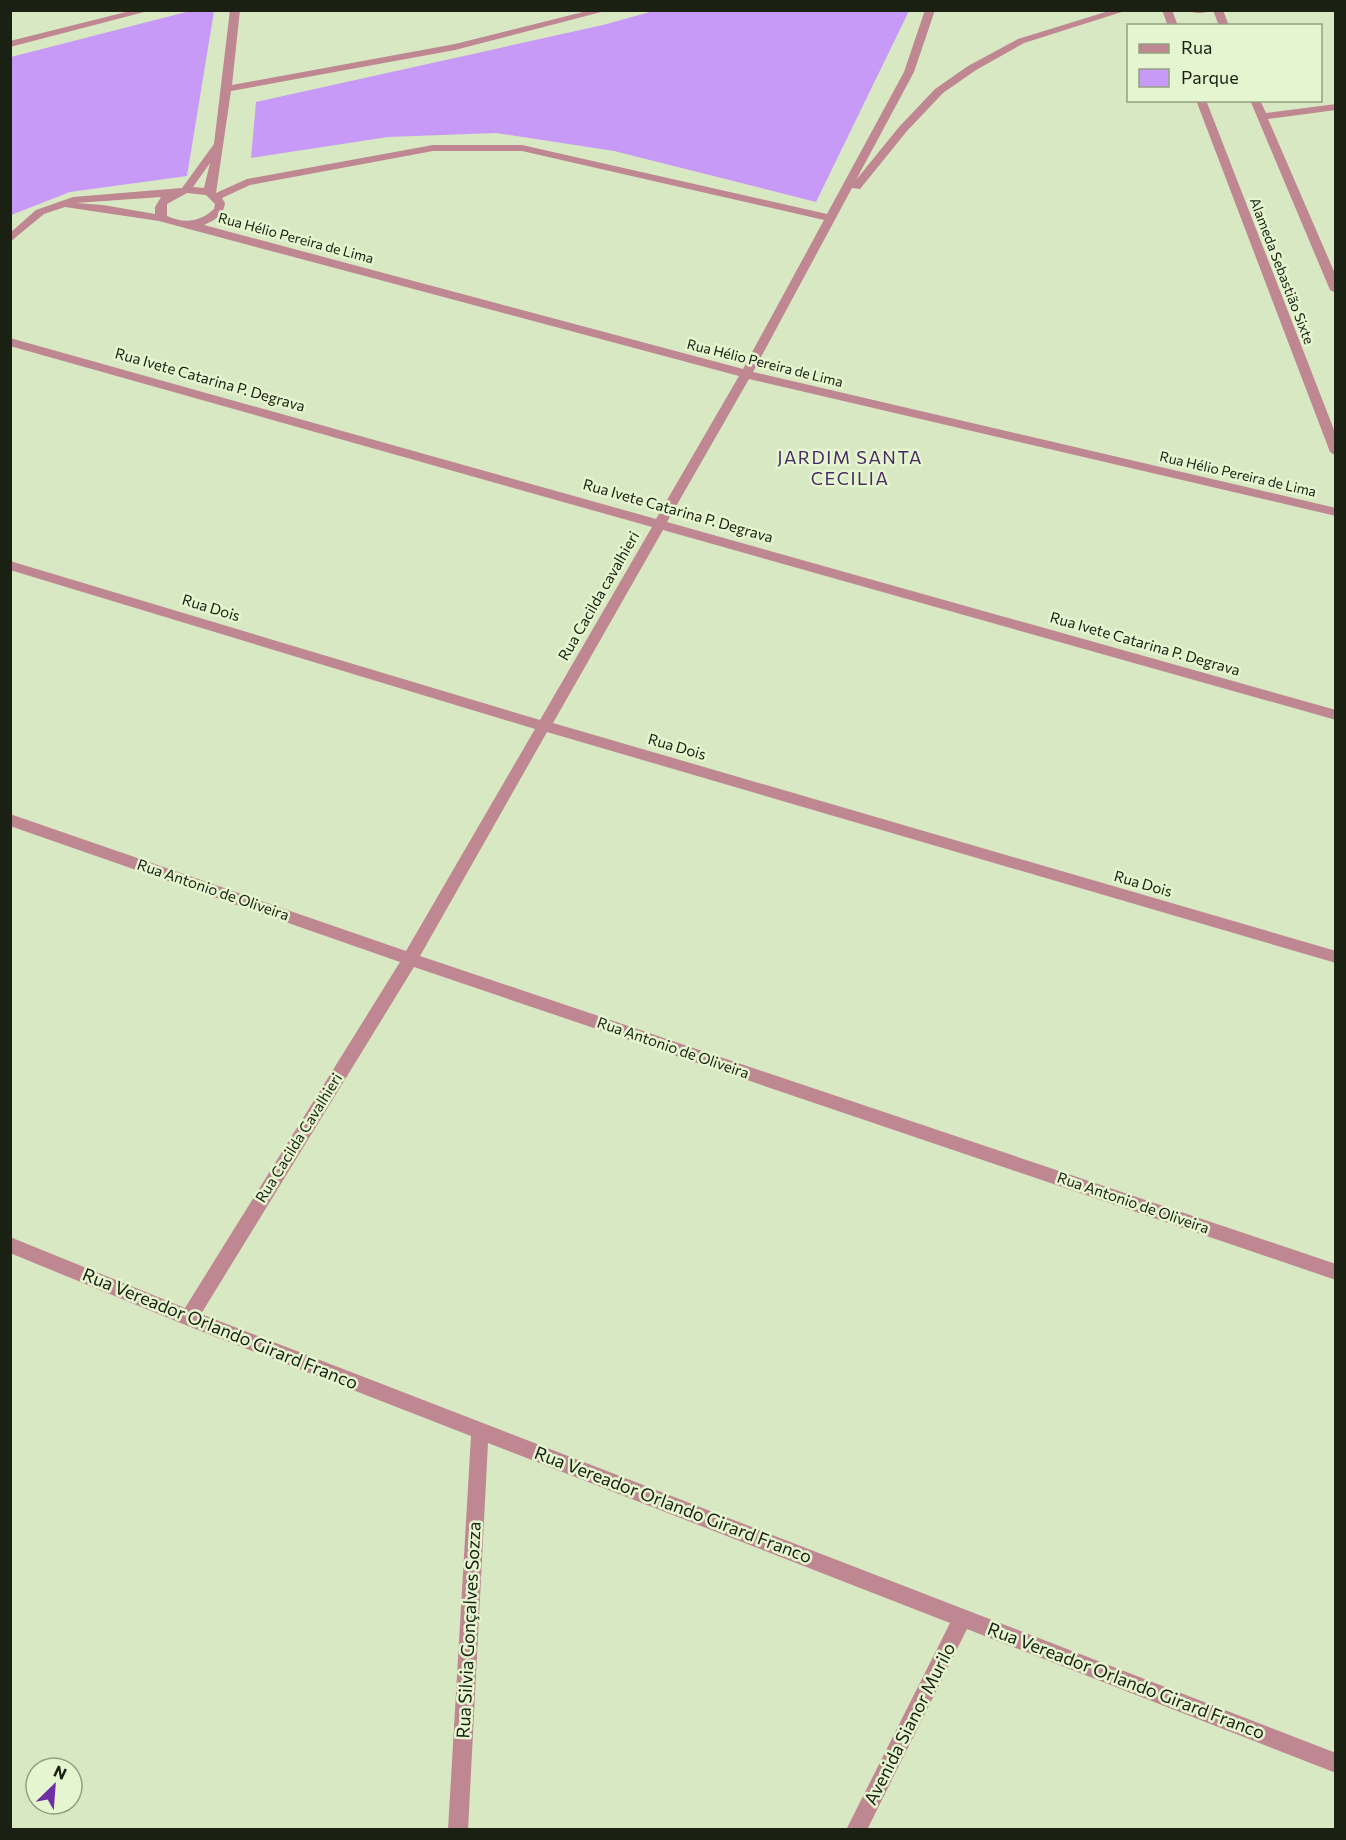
<svg xmlns="http://www.w3.org/2000/svg" width="1346" height="1840" viewBox="0 0 1346 1840" font-family="Commissioner,sans-serif">
  <style>
    .green { fill: #c89af8 }
    .lines { fill: none; stroke-linecap: round; stroke-linejoin: round }
    .minor { fill: #be8792; fill-rule: evenodd }
    .labels { text-anchor: middle; stroke-width: 5; stroke-linejoin: round; paint-order: stroke }
    .far-street-label { font-size: 14px; fill: #1a2012; stroke: #e5f5cf }
    .street-label { font-size: 15px; fill: #1a2012; stroke: #e5f5cf }
    .quarter-label { font-size: 18px; letter-spacing: 1.5px; fill: #492b64; stroke: #e5f5cf }
    .near-street-label { font-size: 18px; fill: #1a2012; stroke: #e5f5cf }
  </style>
  <rect width="100%" height="100%" fill="#d8e8c2"/>
  <g class="green">
    <path d="M194 10 214 11 187 176 70 192 11 215V57Z"/>
    <path d="M657 10 909 11 816 202 614 151 496 133 388 137 251 158 256 102 603 25Z"/>
  </g>
  <g class="lines">
    <g class="minor">
      <path d="M134 10H152L10 47V41Z"/>
      <path d="M230 10H240L232 85 455 44 591 10H609L455 50 231 91 216 193 247 179 433 145H522L827 214 904 72 925 10H935L914 72 856 180 899 127 935 89 968 66 1018 39 1112 10H1128L1024 43 976 70 943 93 907 131 860 189 852 188 753 372 1336 508V516L749 379 667 522 1336 710V720L663 530 553 723 1336 951V963L547 732 420 956 1336 1264V1280L414 967 201 1314 1336 1753V1773L967 1629 867 1830H846L950 1623 488 1443 468 1830H448L471 1436 183 1324 10 1253V1237L185 1308 400 962 10 826V814L406 951 535 729 10 570V561L540 720 652 527 10 346V338L656 519 739 376 159 221 65 207 44 214 10 242V233L36 210 73 197 182 188 214 144ZM433 151H522L824 220 743 369 204 225C215 220 224 215 225 203L222 198 250 185ZM210 163 204 188 193 187ZM187 193 206 195 215 204 214 209C200 222 184 224 167 216V204ZM161 197 155 207V214L103 205 76 203Z"/>
      <path d="M1162 10H1172L1178 26H1168Z"/>
      <path d="M1188 10H1211C1206 14 1193 14 1188 10Z"/>
      <path d="M1213 10H1223L1229 26H1219Z"/>
      <path d="M1196 100H1206L1336 435V456L1330 452Z"/>
      <path d="M1250 100H1260L1266 113 1336 104V110L1268 119 1336 276V293L1330 290Z"/>
    </g>
  </g>
  <g class="labels">
    <g class="far-street-label">
      <text transform="translate(296 238) rotate(15)" y="5">Rua Hélio Pereira de Lima</text>
      <text transform="translate(1282 271) rotate(69)" y="5">Alameda Sebastião Sixte</text>
      <text transform="translate(765 363) rotate(14)" y="5">Rua Hélio Pereira de Lima</text>
      <text transform="translate(1238 474) rotate(13)" y="5">Rua Hélio Pereira de Lima</text>
    </g>
    <g class="street-label">
      <text transform="translate(210 380) rotate(16)" y="5">Rua Ivete Catarina P. Degrava</text>
      <text transform="translate(678 511) rotate(16)" y="5">Rua Ivete Catarina P. Degrava</text>
      <text transform="translate(599 596) rotate(-60)" y="5">Rua Cacilda cavalhieri</text>
      <text transform="translate(211 608) rotate(17)" y="5">Rua Dois</text>
      <text transform="translate(1145 644) rotate(16)" y="5">Rua Ivete Catarina P. Degrava</text>
      <text transform="translate(677 747) rotate(16)" y="5">Rua Dois</text>
      <text transform="translate(1143 884) rotate(16)" y="5">Rua Dois</text>
      <text transform="translate(213 890) rotate(19)" y="5">Rua Antonio de Oliveira</text>
      <text transform="translate(673 1048) rotate(19)" y="5">Rua Antonio de Oliveira</text>
      <text transform="translate(299 1138) rotate(-58)" y="5">Rua Cacilda Cavalhieri</text>
      <text transform="translate(1133 1203) rotate(19)" y="5">Rua Antonio de Oliveira</text>
    </g>
    <g class="quarter-label">
      <text x="850" y="464">JARDIM SANTA<tspan x="850" dy="21">CECILIA</tspan></text>
    </g>
    <g class="near-street-label">
      <text transform="translate(220 1329) rotate(22)" y="6">Rua Vereador Orlando Girard Franco</text>
      <text transform="translate(673 1505) rotate(21)" y="6">Rua Vereador Orlando Girard Franco</text>
      <text transform="translate(469 1630) rotate(-87)" y="6">Rua Silvia Gonçalves Sozza</text>
      <text transform="translate(1126 1681) rotate(21)" y="6">Rua Vereador Orlando Girard Franco</text>
      <text transform="translate(910 1724) rotate(-63)" y="6">Avenida Sianor Murilo</text>
    </g>
  </g>
  <rect width="1346" height="1840" fill="none" stroke="#1a2012" stroke-width="24"/>
  <rect x="1127" y="24" width="195" height="78" fill="#e5f5cf" stroke="#94a083" stroke-width="1.5"/>
  <rect x="1139" y="44" width="30" height="9" fill="#be8792" stroke="#94a083" stroke-width="1.5"/>
  <text x="1181" y="54" font-size="18" fill="#1a2012">Rua</text>
  <rect x="1139" y="69" width="30" height="18" fill="#c89af8" stroke="#94a083" stroke-width="1.5"/>
  <text x="1181" y="84" font-size="18" fill="#1a2012">Parque</text>
  <g transform="translate(54 1786) rotate(25)"><circle r="28" fill="#e5f5cf" stroke="#94a083" stroke-width="1.5"/>
  <path d="M0-4.5L10 22L0 15L-10 22Z" fill="#6f2ea2"/>
  <text y="-9" font-size="16" font-weight="bold" text-anchor="middle" fill="#1a2012">N</text>
  </g>
</svg>
